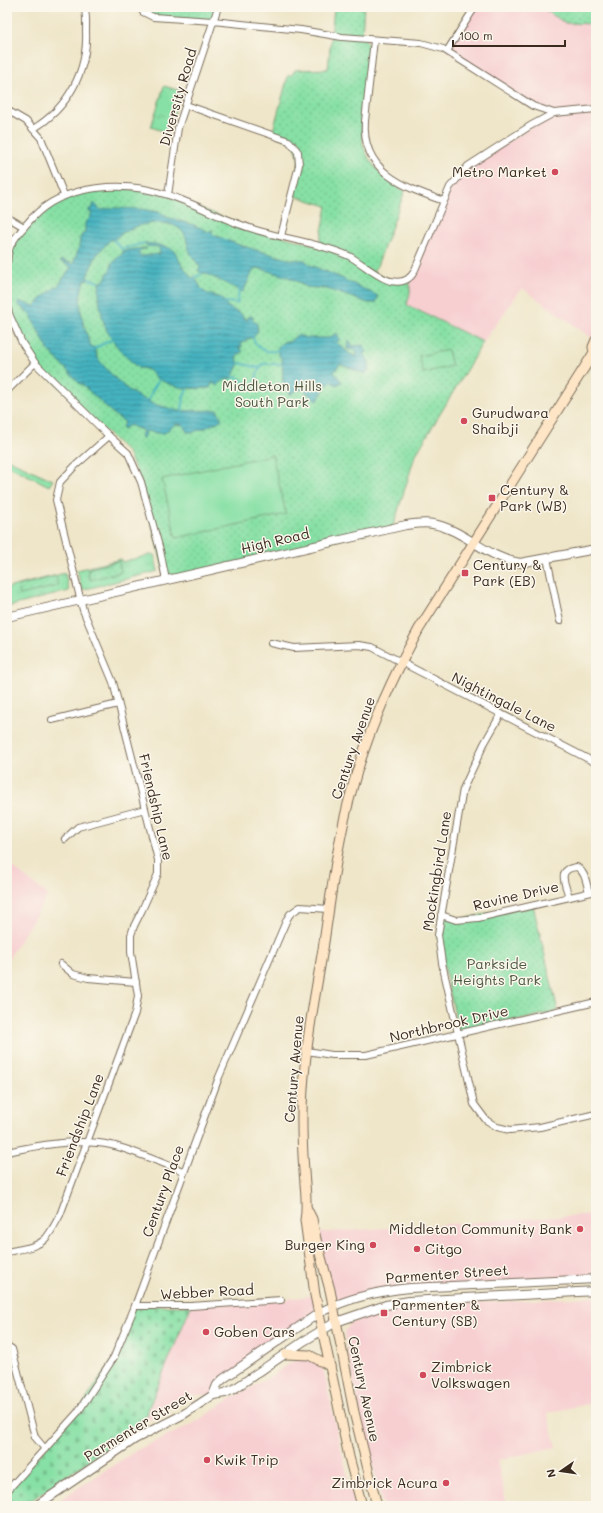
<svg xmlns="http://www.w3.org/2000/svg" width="603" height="1513" viewBox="0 0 603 1513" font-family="Mali,sans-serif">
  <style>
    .built { fill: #f7cfd1 }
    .grass { fill: url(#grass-tufts); stroke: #618562 }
    .cemetery { fill: url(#cemetery-stones); stroke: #618562 }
    .park { fill: url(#park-dots); stroke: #618562 }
    .pitch { fill: #87e0a5; stroke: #618562 }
    .water { fill: url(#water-rules); stroke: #406e6e }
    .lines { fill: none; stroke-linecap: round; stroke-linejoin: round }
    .stream { stroke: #45b3bf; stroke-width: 2 }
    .minor-casing { stroke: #7a6c5a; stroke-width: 8 }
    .tertiary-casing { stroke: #7a6c5a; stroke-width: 10 }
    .secondary-casing { stroke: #7a6c5a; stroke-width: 11 }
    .minor { stroke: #fff; stroke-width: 6 }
    .tertiary { stroke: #fff; stroke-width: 8 }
    .secondary { stroke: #fde5c5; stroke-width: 9 }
    .poi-dot { fill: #d1495b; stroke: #fbf7ec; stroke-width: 1.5 }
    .labels { text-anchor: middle; stroke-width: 3; stroke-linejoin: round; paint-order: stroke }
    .street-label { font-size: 14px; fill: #3b2a1e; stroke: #fbf7ec }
    .poi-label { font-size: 14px; fill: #3b2a1e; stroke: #fbf7ec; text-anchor: start }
    .park-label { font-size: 14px; fill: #4e5840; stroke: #fbf7ec }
  </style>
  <defs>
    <pattern id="grass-tufts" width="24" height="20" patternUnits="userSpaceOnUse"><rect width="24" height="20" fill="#87e0a5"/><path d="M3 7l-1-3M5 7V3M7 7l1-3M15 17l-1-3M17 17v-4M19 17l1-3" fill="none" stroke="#75c08e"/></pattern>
    <pattern id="cemetery-stones" width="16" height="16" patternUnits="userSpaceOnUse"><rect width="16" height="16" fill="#87e0a5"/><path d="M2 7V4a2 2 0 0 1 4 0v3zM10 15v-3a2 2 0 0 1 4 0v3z" fill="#75c08e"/></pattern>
    <pattern id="park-dots" width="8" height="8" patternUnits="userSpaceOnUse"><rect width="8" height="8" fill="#87e0a5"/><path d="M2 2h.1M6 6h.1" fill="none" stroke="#75c08e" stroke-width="1.8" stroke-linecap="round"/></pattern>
    <pattern id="water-rules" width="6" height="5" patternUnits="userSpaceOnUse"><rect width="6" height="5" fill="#45b3bf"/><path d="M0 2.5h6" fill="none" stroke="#3b929b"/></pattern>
  </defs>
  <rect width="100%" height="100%" fill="#fbf7ec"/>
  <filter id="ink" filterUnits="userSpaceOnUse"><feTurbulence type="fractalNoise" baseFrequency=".025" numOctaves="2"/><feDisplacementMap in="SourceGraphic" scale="8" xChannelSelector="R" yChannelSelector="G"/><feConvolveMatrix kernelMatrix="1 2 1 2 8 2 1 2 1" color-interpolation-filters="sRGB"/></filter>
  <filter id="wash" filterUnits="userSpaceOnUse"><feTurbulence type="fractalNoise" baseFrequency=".012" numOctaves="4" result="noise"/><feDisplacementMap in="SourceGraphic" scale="16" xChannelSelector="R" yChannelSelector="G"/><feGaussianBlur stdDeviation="0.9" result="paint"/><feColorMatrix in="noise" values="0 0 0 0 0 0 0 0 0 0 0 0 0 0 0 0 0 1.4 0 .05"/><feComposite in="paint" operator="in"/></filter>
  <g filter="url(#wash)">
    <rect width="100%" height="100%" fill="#efe6c9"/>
    <g class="built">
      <path d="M475 7H596V341L522 288 483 342 407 305 410 293V278L450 187 461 173 553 113 544 110 447 51Z"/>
      <path d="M7 863 48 895 7 961Z"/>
      <path d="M596 1214V1279L416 1287 333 1306 315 1233Z"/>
      <path d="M315 1295 319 1313 223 1379 213 1395H190L142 1424 191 1306 281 1300Z"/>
      <path d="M596 1297V1402L547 1413 556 1447 497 1460 507 1506H383L365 1436 346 1345 345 1332 350 1324 372 1315 412 1306Z"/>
      <path d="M298 1358H305L321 1365 324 1372 339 1441 355 1506H50L137 1450 191 1425 230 1399 265 1380Z"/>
    </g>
    <g class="grass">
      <path d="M164 86 181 91 168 133 151 127Z"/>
      <path d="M7 459 53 480 49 486 7 465Z"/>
      <path d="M154 554 158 571 82 590 77 570 121 559 122 562Z"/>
      <path d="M65 573 69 591 7 607V588Z"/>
    </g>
    <path class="cemetery" d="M135 1306H191L142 1424 23 1506H7V1491L78 1412 114 1357Z"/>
    <g class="park">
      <path d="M140 7H218L213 21 153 17Z"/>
      <path d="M334 7H364L362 34 370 48V54L362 127 363 145 369 159 383 177 405 191 377 266 373 271 389 281 410 278V293L407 305 483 342 415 456 393 527 166 580 141 482 128 453 35 363 7 307V262L10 246 24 227 64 195 116 187 168 195 250 228 319 246 327 206 292 195C296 178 307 150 287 140 282 138 277 136 272 134L288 76 292 75 295 70 328 69Z"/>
      <path d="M541 7H596V24L565 23Z"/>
      <path d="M119 561 121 572 90 580 88 569Z"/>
      <path d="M56 576 58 586 20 595 18 586Z"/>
      <path d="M533 905 558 1011 459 1034 438 938 441 915 456 920Z"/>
    </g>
    <g class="pitch">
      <path d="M448 350 452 366 423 373 419 356Z"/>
      <path d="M272 455 286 514 176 538 162 479Z"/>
    </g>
    <g class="water">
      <path d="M94 203 101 210 113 208 140 209 160 212 162 215 164 214 166 217 194 225 209 232 212 229V234L239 245 288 259 305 260 310 265 337 276 378 296 376 303H368L327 289 306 287 299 282 288 277 258 268 254 269 243 292 209 275 198 271 200 267C197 263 193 258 191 254 187 247 188 237 182 231 167 215 127 225 114 240H110L96 256 87 276 89 279 85 280C75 301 83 325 91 346L95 348C96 351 96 354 97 357 105 369 134 400 149 400L150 403 179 411 217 410 222 419 216 423 205 428 193 432H187L183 425 176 424 163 434 146 431 144 437 142 438 141 436 143 431 130 425 123 429 122 427 125 422C115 416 109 410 101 402 94 396 88 390 82 384H80L53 355V352L50 353 33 321 32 316 20 306 18 303 19 300 21 302 35 306 45 295 59 285 71 267 60 261 62 260 73 264 79 248 80 238 85 231V223L90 218 92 212H89V209H92Z"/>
      <path d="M144 243C155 244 165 245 175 251 178 261 186 270 192 278L195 277 201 288 206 293 221 298 228 307 241 314 245 319 248 320V317L252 316 253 318 252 319 257 324 258 331 253 338H250L241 343 242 347H238L243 351 236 357 239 363 232 378C226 380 221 380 218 386L212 383 210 388C185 389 177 389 154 377 153 370 144 368 138 368 125 356 111 342 105 326 102 319 101 311 100 304 98 296 100 290 99 282H103L111 268 112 263 122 254 123 251 134 249 147 248 141 250 138 254 142 256 160 254 159 247 147 246Z"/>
      <path d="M337 333 340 340 336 342 349 353 356 357 357 353 353 350 347 349 349 340 353 346 363 345 367 352 363 354C370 361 373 366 365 374L340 364 334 372 342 382 336 385 332 382 326 385C324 391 320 395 318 401L302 389 294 391 291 395 283 383 282 359 278 354V346L285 341 289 342 297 335 307 338H329Z"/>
    </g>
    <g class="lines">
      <g class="stream">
        <path d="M114 240 122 249 144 243"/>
        <path d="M195 277 202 274"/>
        <path d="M89 279 99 282"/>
        <path d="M225 302 237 303 239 290"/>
        <path d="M253 338C257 349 267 354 278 350"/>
        <path d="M95 348 113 339"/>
        <path d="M239 363 260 368"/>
        <path d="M232 378 237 377 253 388 258 372 262 364H282"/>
        <path d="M149 400 152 391 159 379"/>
        <path d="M182 411 184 396 187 389"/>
      </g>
    </g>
  </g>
  <g filter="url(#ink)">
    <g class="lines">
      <g class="minor-casing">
        <g id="minor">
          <path d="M140 7 143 12 153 17 213 21 301 30 342 37 421 43 443 49 533 106 554 113"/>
          <path d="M374 40 365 121C361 172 404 187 444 201"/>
          <path d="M447 51 475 7"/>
          <path d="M186 105 289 141 298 152 299 165 281 236"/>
          <path d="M7 110 26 121 41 138 64 195"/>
          <path d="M33 129C68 108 88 71 86 31 86 23 87 15 84 7"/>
          <path d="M168 195 178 128 218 7"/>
          <path d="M7 217 24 227"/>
          <path d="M7 262C8 257 8 252 10 247 14 237 25 226 32 218 64 183 126 181 168 195 196 204 222 219 250 228 282 239 318 242 349 256 361 262 379 279 391 281 400 283 409 281 414 272L450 187 468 166 530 126 554 113 596 109"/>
          <path d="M7 307 10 316 22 343 35 363 109 436 128 453 141 482 160 550 166 580"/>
          <path d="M7 391 35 363"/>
          <path d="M547 558 560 621"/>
          <path d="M271 643 294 648 359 645 372 647 596 763"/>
          <path d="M501 714 484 744 463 789 438 935 442 963 474 1104 486 1120 497 1127 510 1130 540 1127 596 1114"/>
          <path d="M52 720 118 704"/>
          <path d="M65 839 78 827 145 809"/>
          <path d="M569 897C565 883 556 869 577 867 586 873 586 883 589 892"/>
          <path d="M441 915 456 920 478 918 596 891"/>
          <path d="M61 964 73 974 88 978 136 982"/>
          <path d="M307 1051 332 1055H366L596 1002"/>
          <path d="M7 1132 8 1152"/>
          <path d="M7 1152C39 1145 79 1138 111 1145 133 1150 161 1163 183 1171"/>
          <path d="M7 1252C20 1249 37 1248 46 1238 52 1231 56 1222 60 1215L135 1013 138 996 131 952V935L134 926 142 910 158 874V860L113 682 83 610 56 500 60 482 75 466 109 436"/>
          <path d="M135 1306H191L281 1300"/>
          <path d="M7 1346 12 1349 35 1437 45 1449"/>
          <path d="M7 1491 78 1412 114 1357 135 1306 219 1077 287 919 290 914 300 907 329 909"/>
        </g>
      </g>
      <g class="tertiary-casing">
        <g id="tertiary">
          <path d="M7 617 406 525C415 524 424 522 433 524 465 530 486 558 520 563L596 549"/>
          <path d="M213 1395 217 1385 223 1379 319 1313C347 1298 379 1291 410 1288L596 1279"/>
          <path d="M36 1506 135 1439 184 1414 213 1395 225 1393 234 1389 304 1341 336 1322 386 1305 409 1301 596 1291"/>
        </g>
      </g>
      <g class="secondary-casing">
        <g id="secondary">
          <path d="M307 1209 312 1219 316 1239 330 1290 354 1412 377 1506"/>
          <path d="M286 1354 309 1355 330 1366"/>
          <path d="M362 1506 349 1457 315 1295 305 1220C308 1204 305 1188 304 1171 302 1144 301 1116 303 1089 306 1042 315 996 323 949 331 896 337 842 352 789 367 733 391 680 419 629L593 354 594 352 593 347 596 340"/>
        </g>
      </g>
      <use href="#minor" class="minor"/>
      <use href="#tertiary" class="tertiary"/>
      <use href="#secondary" class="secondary"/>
    </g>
  </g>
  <g class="poi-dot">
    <circle cx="555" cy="172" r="4"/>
    <circle cx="464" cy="421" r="4"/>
    <rect x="488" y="494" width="8" height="8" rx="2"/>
    <rect x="461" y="569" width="8" height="8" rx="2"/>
    <circle cx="580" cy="1229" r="4"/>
    <circle cx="373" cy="1245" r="4"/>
    <circle cx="417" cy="1249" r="4"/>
    <rect x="380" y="1309" width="8" height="8" rx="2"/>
    <circle cx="206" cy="1332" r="4"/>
    <circle cx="423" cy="1375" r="4"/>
    <circle cx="207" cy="1460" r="4"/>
    <circle cx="446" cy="1483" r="4"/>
  </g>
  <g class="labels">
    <g class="street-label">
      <text transform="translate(178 97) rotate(-74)" y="5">Diversity Road</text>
      <text transform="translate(275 541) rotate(-13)" y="5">High Road</text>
      <text transform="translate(504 702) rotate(27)" y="5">Nightingale Lane</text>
      <text transform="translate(353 748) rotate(-71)" y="5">Century Avenue</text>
      <text transform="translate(156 807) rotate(77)" y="5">Friendship Lane</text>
      <text transform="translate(437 871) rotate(-81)" y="5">Mockingbird Lane</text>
      <text transform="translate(516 896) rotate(-13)" y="5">Ravine Drive</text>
      <text transform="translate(449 1024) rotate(-13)" y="5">Northbrook Drive</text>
      <text transform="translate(294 1069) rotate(-85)" y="5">Century Avenue</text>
      <text transform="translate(80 1125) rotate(-69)" y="5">Friendship Lane</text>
      <text transform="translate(163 1191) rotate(-70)" y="5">Century Place</text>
      <text transform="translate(447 1274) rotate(-4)" y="5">Parmenter Street</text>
      <text transform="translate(207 1292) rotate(-3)" y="5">Webber Road</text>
      <text transform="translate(364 1389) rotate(78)" y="5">Century Avenue</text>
      <text transform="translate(138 1426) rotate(-31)" y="5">Parmenter Street</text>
    </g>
    <g class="poi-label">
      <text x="547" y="177" text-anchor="end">Metro Market</text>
      <text x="472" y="418">Gurudwara<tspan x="472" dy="16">Shaibji</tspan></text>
      <text x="500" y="495">Century &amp;<tspan x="500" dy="16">Park (WB)</tspan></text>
      <text x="473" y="570">Century &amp;<tspan x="473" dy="16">Park (EB)</tspan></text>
      <text x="572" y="1234" text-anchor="end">Middleton Community Bank</text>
      <text x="365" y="1250" text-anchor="end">Burger King</text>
      <text x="425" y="1254">Citgo</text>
      <text x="392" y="1310">Parmenter &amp;<tspan x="392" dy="16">Century (SB)</tspan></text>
      <text x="214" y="1337">Goben Cars</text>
      <text x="431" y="1372">Zimbrick<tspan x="431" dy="16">Volkswagen</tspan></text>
      <text x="215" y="1465">Kwik Trip</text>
      <text x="438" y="1488" text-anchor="end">Zimbrick Acura</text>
    </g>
    <g class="park-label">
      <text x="272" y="391">Middleton Hills<tspan x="272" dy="16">South Park</tspan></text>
      <text x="497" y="969">Parkside<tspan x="497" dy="16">Heights Park</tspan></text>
    </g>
  </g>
  <rect width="603" height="1513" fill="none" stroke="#fbf7ec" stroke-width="24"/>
  <g transform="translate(561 1471) rotate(257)" stroke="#fbf7ec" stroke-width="3" paint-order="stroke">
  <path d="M0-3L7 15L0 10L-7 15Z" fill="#3b2a1e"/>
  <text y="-6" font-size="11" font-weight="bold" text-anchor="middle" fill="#3b2a1e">N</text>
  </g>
  <path d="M453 40v6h112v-6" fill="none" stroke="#3b2a1e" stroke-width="2"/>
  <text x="459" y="40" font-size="12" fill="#3b2a1e" stroke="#fbf7ec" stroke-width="3" paint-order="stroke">100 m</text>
</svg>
